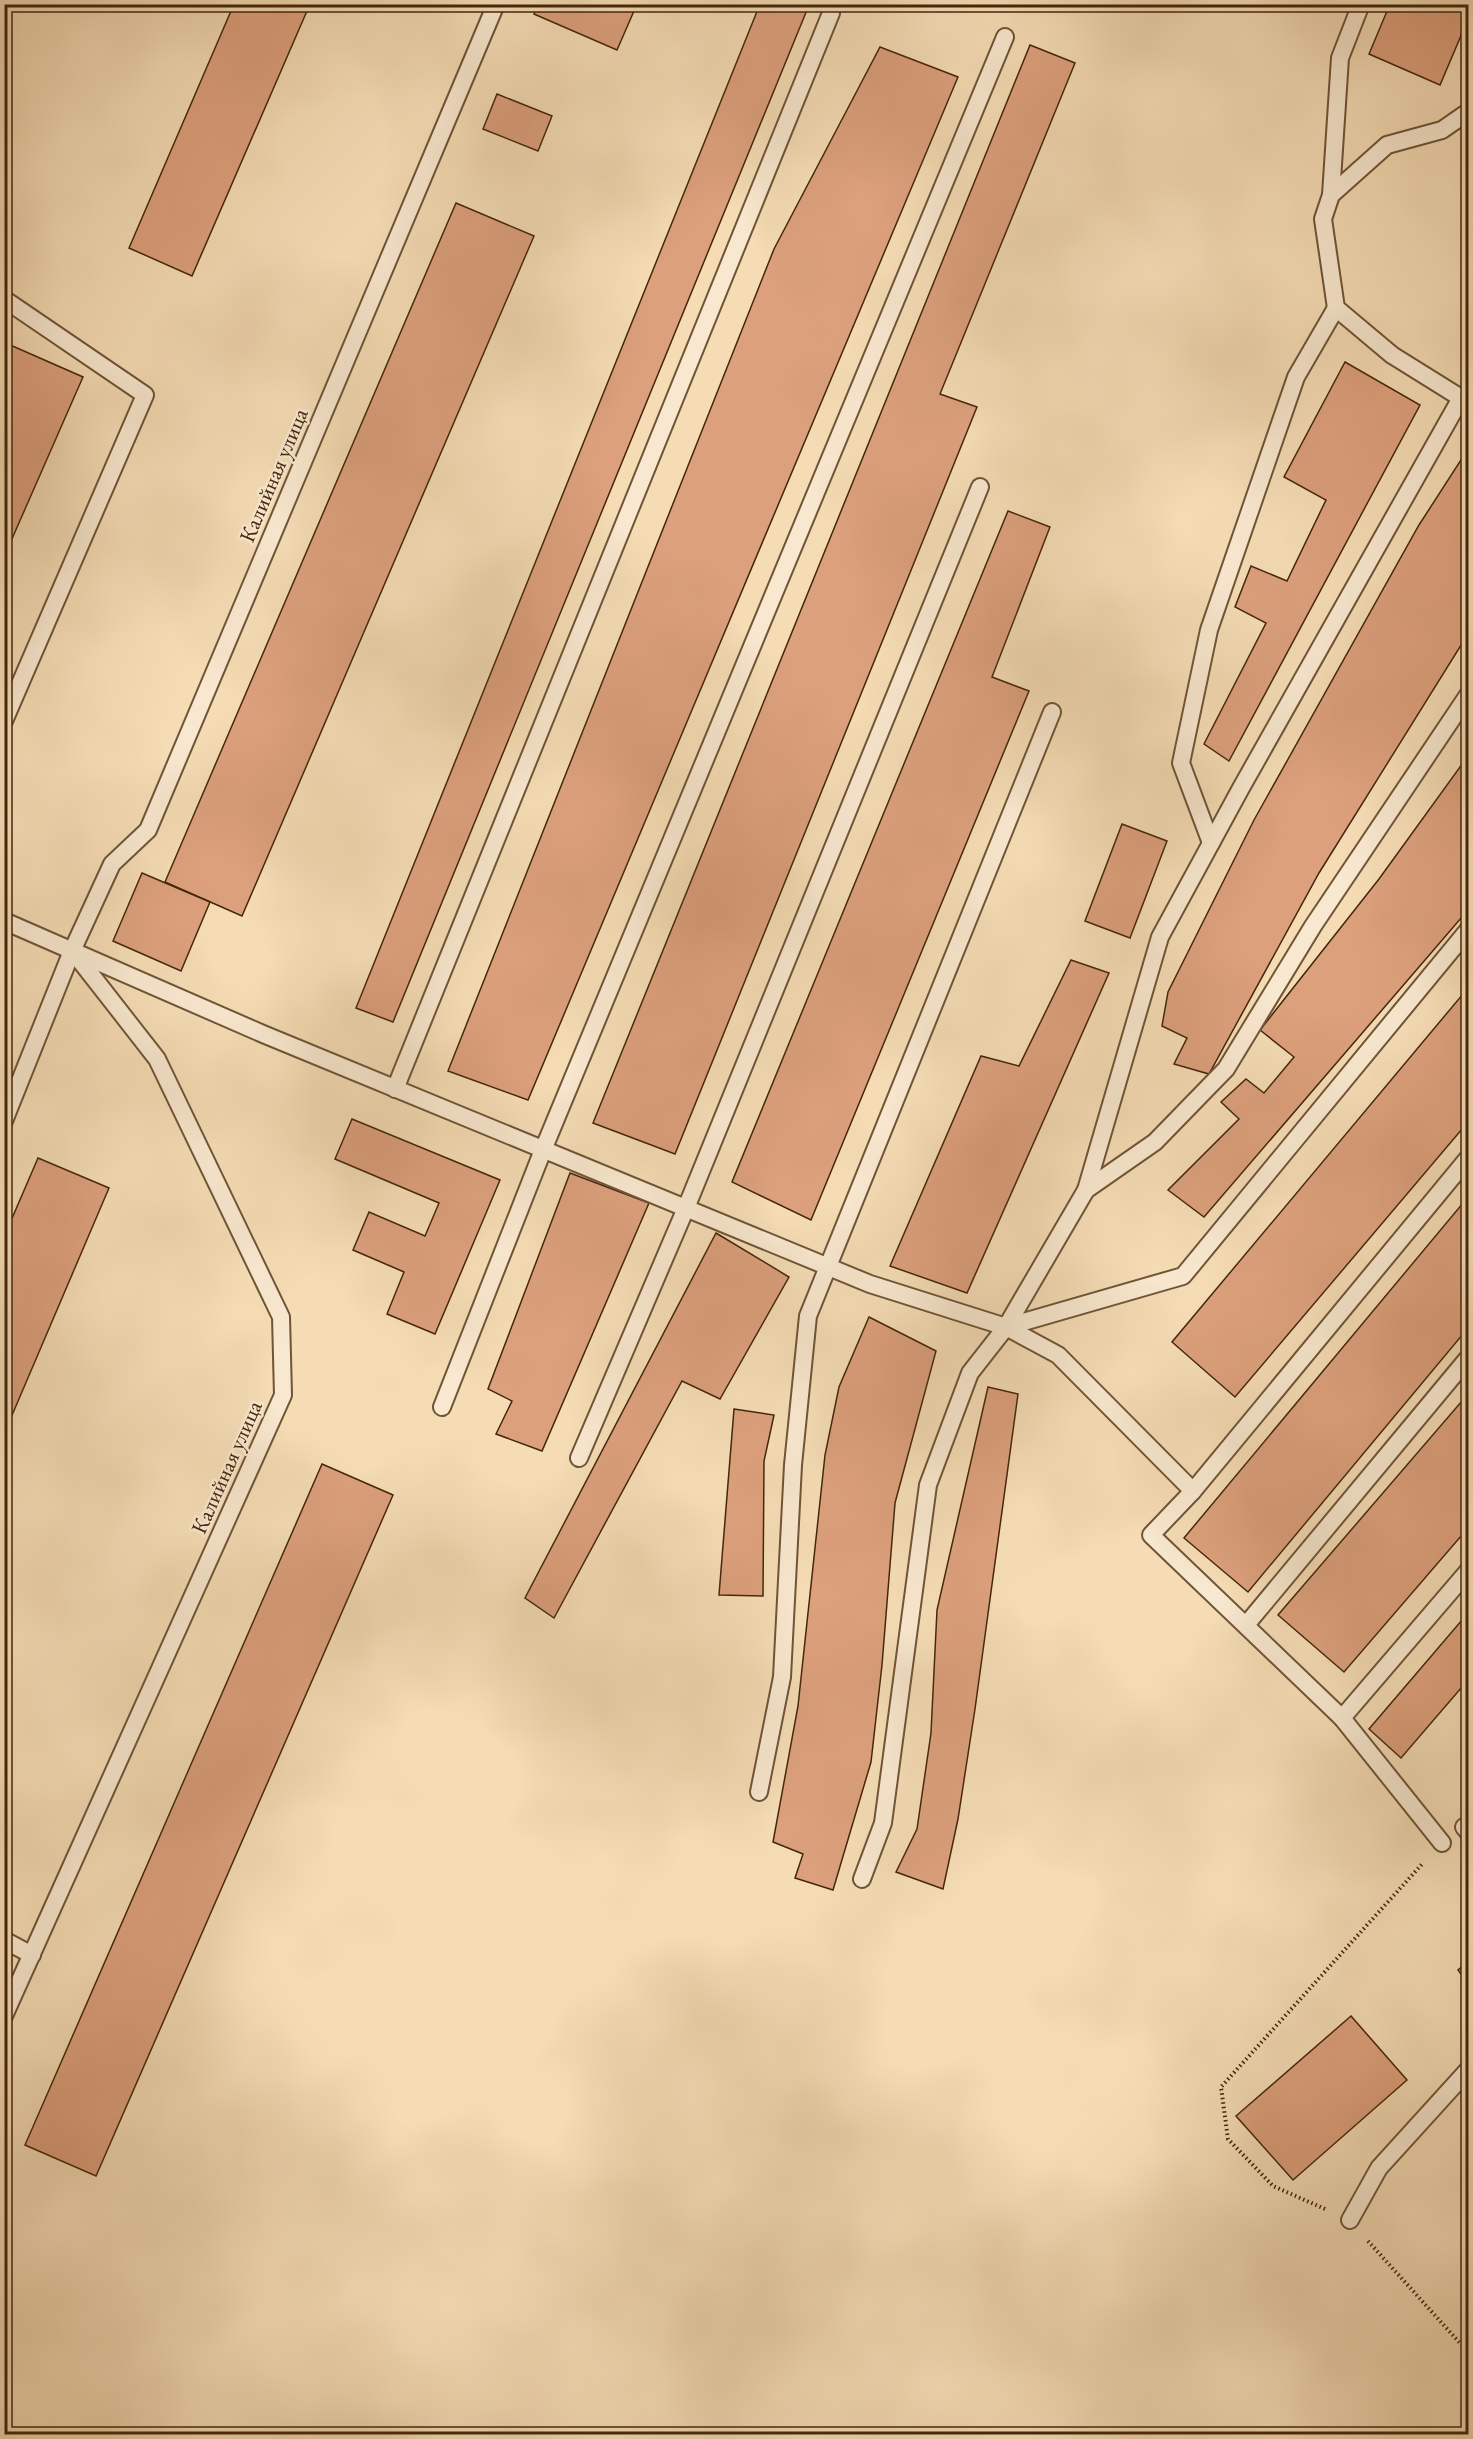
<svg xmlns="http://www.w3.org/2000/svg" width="1473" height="2439" viewBox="0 0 1473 2439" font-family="'EB Garamond',serif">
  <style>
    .building { fill: #dca07c; stroke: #44260c; stroke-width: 1.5 }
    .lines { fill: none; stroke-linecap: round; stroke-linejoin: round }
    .service-casing { stroke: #705436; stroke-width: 20 }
    .path { stroke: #44260c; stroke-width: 4; stroke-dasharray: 1.5 3; stroke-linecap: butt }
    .service { stroke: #f8e8cf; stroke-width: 16 }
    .labels { text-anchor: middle; stroke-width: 5; stroke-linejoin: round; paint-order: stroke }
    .street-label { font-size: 22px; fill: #44260c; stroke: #f8e8cf }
  </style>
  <rect width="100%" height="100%" fill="#f5dcb5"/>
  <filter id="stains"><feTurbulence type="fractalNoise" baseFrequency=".00333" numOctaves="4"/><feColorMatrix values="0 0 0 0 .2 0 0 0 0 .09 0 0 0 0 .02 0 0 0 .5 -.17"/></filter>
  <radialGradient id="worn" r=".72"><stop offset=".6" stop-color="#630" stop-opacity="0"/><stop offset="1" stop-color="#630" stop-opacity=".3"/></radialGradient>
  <g class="building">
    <path d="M234 4H310L192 276 129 248Z"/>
    <path d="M538 4H637L617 50 534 14Z"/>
    <path d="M760 4 809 5 393 1022 356 1008Z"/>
    <path d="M1390 4H1468V19L1440 85 1369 54Z"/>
    <path d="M1030 45 1075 63 940 394 977 407 675 1154 593 1123Z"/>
    <path d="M880 47 958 77 528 1100 448 1071 774 249Z"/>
    <path d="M497 94 552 116 538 151 483 129Z"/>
    <path d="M456 203 534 236 242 916 165 882Z"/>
    <path d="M8 344 83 377 4 557V352Z"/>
    <path d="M1345 362 1420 405 1229 761 1204 744 1266 623 1235 607 1251 566 1287 581 1326 500 1284 477Z"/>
    <path d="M1468 449V634L1319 873 1209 1074 1174 1064 1187 1038 1162 1026 1168 992 1254 820 1419 525Z"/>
    <path d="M1008 511 1050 527 992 677 1029 691 811 1220 732 1182Z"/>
    <path d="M1468 756V910L1204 1217 1168 1190 1239 1119 1221 1102 1246 1079 1264 1093 1294 1057 1260 1030 1379 879Z"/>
    <path d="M1122 824 1167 841 1130 938 1085 921Z"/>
    <path d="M142 873 210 902 181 971 113 941Z"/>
    <path d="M1071 960 1109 973 967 1293 890 1266 981 1056 1019 1066Z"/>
    <path d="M1468 988V1122L1235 1397 1172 1342Z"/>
    <path d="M352 1119 500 1180 435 1334 387 1314 404 1272 353 1250 369 1212 425 1236 439 1203 335 1159Z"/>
    <path d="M38 1158 109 1188 4 1434V1237Z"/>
    <path d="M570 1173 649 1203 542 1451 496 1434 512 1401 488 1389Z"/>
    <path d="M1468 1197V1328L1248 1592 1184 1538Z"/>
    <path d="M716 1233 789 1277 720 1399 682 1381 554 1618 525 1598Z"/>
    <path d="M869 1317 936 1351 895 1503 882 1665 871 1762 833 1890 795 1878 803 1854 773 1842 798 1706 825 1455 839 1387Z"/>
    <path d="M988 1387 1018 1394 975 1709 958 1819 943 1889 896 1872 917 1829 931 1733 937 1610Z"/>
    <path d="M1468 1394V1528L1344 1672 1278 1615Z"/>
    <path d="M734 1409 774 1415 764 1461 763 1596 719 1595Z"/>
    <path d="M322 1464 393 1495 96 2176 25 2145Z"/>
    <path d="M1468 1613V1680L1401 1758 1369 1729Z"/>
    <path d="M1468 1962V1984L1458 1970Z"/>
    <path d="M1351 2016 1407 2080 1293 2180 1236 2116Z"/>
  </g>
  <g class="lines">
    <g class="service-casing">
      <g id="service">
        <path d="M1331 195 1340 58 1361 4"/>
        <path d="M4 299 145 395 4 721"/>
        <path d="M1461 398 1392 355 1336 308 1323 219 1331 195 1387 145 1442 130 1468 112"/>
        <path d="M1211 843 1181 763 1209 630 1296 377 1336 308"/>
        <path d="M4 921 263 1034 870 1284 1006 1327 1058 1355 1193 1491"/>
        <path d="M395 1089 831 13"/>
        <path d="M4 1121 72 951 112 864 148 830 496 4"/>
        <path d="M1468 1158 1193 1491 1151 1535 1342 1718 1468 1571"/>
        <path d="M1086 1190 1155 1142 1226 1069 1313 926 1468 695"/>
        <path d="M1006 1327 1183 1276 1468 930"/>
        <path d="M442 1407 543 1150 1005 37"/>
        <path d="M579 1458 686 1208 980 487"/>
        <path d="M1246 1625 1468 1358"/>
        <path d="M1342 1718 1442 1843"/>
        <path d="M759 1792 782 1677 793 1465 808 1316 1052 712"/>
        <path d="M1464 1827 1468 1832"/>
        <path d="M862 1879 883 1823 928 1485 970 1373 1006 1327 1086 1190 1160 937 1241 788 1461 398 1468 401"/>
        <path d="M4 1940 32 1955"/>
        <path d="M4 2016 283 1395 281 1317 157 1059 75 954"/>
        <path d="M1350 2220 1379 2168 1468 2070"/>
      </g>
    </g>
    <g class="path">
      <path d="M1325 2209 1273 2186 1228 2139 1221 2087 1423 1863"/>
      <path d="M1368 2241 1468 2352"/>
    </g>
    <use href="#service" class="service"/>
  </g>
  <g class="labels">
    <g class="street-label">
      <text transform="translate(273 475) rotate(-67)" y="8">Калийная улица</text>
      <text transform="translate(226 1467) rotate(-66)" y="8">Калийная улица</text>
    </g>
  </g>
  <rect width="1473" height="2439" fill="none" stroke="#f5dcb5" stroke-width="24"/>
  <rect x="6" y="6" width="1461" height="2427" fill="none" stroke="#44260c" stroke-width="3"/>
  <rect x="12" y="12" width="1449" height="2415" fill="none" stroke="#44260c" stroke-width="1.5"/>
  <rect width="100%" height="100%" filter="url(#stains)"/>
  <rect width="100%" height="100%" fill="url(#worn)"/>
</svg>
